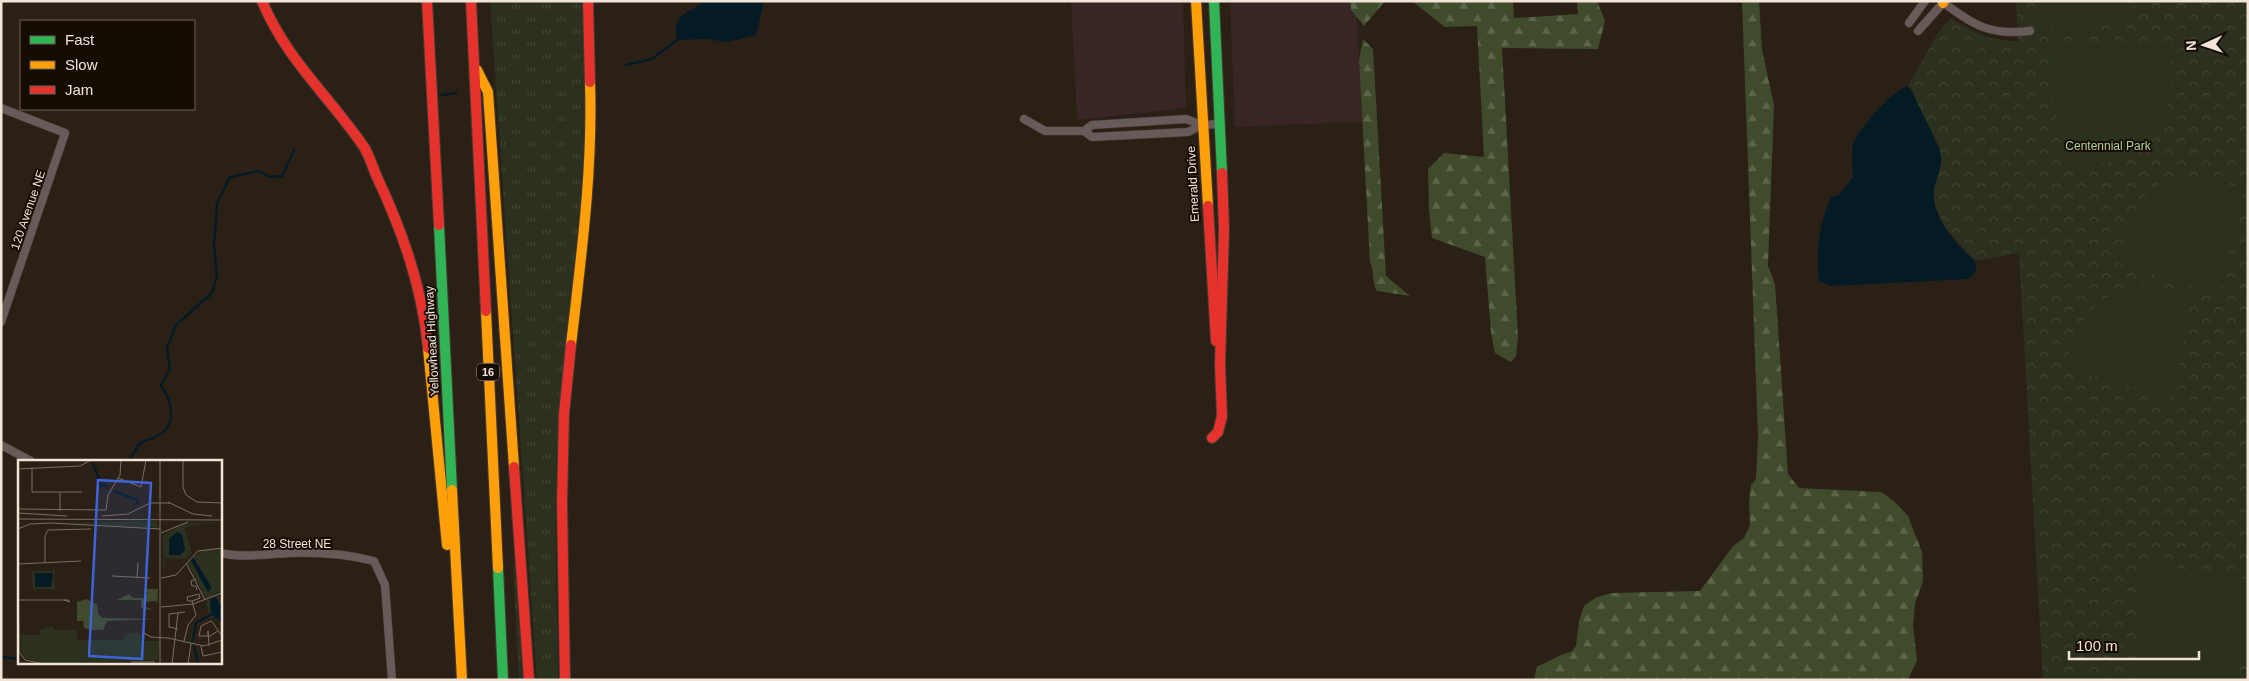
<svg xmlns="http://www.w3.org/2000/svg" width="2249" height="681" viewBox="0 0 2249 681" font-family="Arial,sans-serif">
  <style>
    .commercial { fill: #382524 }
    .grass { fill: url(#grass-tufts) }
    .forest { fill: url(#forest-firs) }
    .park { fill: url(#park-crowns) }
    .garden { fill: #2b311e }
    .water { fill: #041b26 }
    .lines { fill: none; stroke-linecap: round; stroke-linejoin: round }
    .stream { stroke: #041b26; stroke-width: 2.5 }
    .street-casing { stroke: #453b32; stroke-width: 9 }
    .fast-casing { stroke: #453b32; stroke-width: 12 }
    .slow-casing { stroke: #453b32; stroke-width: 12 }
    .jam-casing { stroke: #453b32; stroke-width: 12 }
    .street { stroke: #675a59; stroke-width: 8 }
    .fast { stroke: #30b455; stroke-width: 10 }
    .slow { stroke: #ff9f0a; stroke-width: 10 }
    .jam { stroke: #e5322d; stroke-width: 10 }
    .labels { text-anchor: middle; stroke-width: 4; stroke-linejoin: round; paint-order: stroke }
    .shield { fill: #150c04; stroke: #b0a398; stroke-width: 1 }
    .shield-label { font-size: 11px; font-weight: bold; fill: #f3e4d8 }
    .park-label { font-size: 12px; fill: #b3d093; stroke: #150c04 }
    .street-label { font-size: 12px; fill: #f3e4d8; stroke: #150c04 }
    .inset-river { fill: none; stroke: #041b26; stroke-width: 2.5 }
    .inset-road { fill: none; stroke: #7b6e63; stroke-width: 1 }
    .view { fill: #3d64d8; fill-opacity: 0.15; stroke: #3d64d8; stroke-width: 2.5 }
    .inset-edge { fill: none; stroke: #f3e4d8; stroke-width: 2.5 }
  </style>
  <defs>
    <pattern id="grass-tufts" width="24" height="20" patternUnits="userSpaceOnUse" patternTransform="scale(1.25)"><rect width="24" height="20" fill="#2b311e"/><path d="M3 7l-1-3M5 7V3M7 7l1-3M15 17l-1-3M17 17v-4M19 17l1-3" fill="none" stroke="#404533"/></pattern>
    <pattern id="forest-firs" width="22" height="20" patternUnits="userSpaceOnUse" patternTransform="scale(1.25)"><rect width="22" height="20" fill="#404b2c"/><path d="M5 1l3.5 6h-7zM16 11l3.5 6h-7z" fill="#5c654a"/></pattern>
    <pattern id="park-crowns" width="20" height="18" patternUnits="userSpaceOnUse" patternTransform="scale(1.25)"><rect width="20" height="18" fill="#2b311e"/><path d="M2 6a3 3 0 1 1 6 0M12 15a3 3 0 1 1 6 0" fill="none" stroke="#404533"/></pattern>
  </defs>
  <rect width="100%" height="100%" fill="#2b2015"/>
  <g class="commercial">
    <path d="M1071 1H1183L1186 108 1077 120Z"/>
    <path d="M1230 1H1356L1362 122 1235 127Z"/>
  </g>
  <g class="grass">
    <path d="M490 1H582C583 35 587 69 586 103 583 206 569 309 560 412 552 499 557 592 558 680H537Z"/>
    <path d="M513 566H515L523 680H519Z"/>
  </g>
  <g class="forest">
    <path d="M1350 1H1385L1364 26 1351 10Z"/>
    <path d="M1412 1H1513L1514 18 1578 14 1577 1H1597L1605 21 1598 49 1502 48 1518 337 1516 356 1511 362 1495 353 1491 333 1485 257 1432 238 1429 210 1428 169 1444 153 1484 157 1477 26 1445 27Z"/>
    <path d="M1742 1H1759L1762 50 1774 105 1768 266 1775 284 1788 474 1799 488 1881 492 1894 501 1908 516 1922 552 1923 581 1915 604 1913 625 1917 660 1908 680H1534L1537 666C1551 662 1556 655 1571 652L1576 646 1579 621 1584 606 1595 598 1611 593 1700 591 1733 546 1744 538 1750 525 1749 502 1751 485 1756 479 1758 436Z"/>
    <path d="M1363 39 1373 49 1386 276 1410 296 1377 291C1371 281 1375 272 1370 262L1359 60Z"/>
  </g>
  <path class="park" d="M2016 1H2248V680H2043L2019 253 1975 261 1946 229 1934 204V191L1940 166V148L1919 108 1913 91 1908 86 1938 33 1951 18C1972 32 1992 42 2018 41Z"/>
  <g class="garden">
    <path d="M2040 1H2139C2122 23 2092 32 2065 30 2056 29 2047 26 2038 24Z"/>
    <path d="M2055 46 2170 48C2178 93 2164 141 2118 159 2101 166 2083 166 2065 168L2051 81 2048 80 2050 50Z"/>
    <path d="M2193 177 2221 182 2244 190 2221 288 2210 292 2117 262C2125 236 2135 195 2162 183 2171 179 2183 179 2193 177Z"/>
    <path d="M2146 285 2168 288 2192 295 2174 395 2167 399 2067 367C2068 337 2090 301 2120 291 2128 288 2138 287 2146 285Z"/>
    <path d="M2141 563 2248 579V649L2232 666 2212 680H2138L2137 570Z"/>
  </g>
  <g class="water">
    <path d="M704 1H764L756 35 728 42 706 39 677 40C671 13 688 15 704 1Z"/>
    <path d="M1908 86C1912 91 1941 149 1941 155 1943 166 1936 178 1934 189 1931 217 1956 244 1975 261 1978 269 1975 274 1968 279L1830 286 1819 281C1816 253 1819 223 1831 197L1839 195 1853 177C1853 165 1850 153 1854 142 1859 128 1895 88 1908 86Z"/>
  </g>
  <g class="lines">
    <g class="stream">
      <path d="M626 65 652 59 677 40"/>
      <path d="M442 95 456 93"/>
      <path d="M129 461C132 456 135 449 140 444 145 439 151 440 157 436 179 425 171 400 161 385L170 369 167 348 176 325 212 293 217 275 214 246 217 203 230 177 259 171 269 177 282 176 294 150"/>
      <path d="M1 657 19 659"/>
    </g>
    <g class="street-casing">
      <g id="street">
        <path d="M1941 1C1973 25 1990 36 2030 31"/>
        <path d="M1909 23 1925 1"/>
        <path d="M1918 31 1943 3"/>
        <path d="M1 108 65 133 1 322"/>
        <path d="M1024 119 1045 131H1084L1092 137 1188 132 1202 125"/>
        <path d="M1084 131 1092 125 1186 119 1202 125 1220 124"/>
        <path d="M1 445 31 461"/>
        <path d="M220 553C243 558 266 554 290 553 318 552 347 554 374 561L385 585 392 680"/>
      </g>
    </g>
    <g class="fast-casing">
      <g id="fast">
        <path d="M1214 1 1222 173"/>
        <path d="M439 225 452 490"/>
        <path d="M498 568 503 680"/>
      </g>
    </g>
    <g class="slow-casing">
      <g id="slow">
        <path d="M1196 1 1208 206"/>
        <path d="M1943 3 1944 1"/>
        <path d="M477 70 488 92 514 467"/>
        <path d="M486 311 498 568"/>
        <path d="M571 345C581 258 593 170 590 82"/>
        <path d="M428 348 447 545"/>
        <path d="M452 490 462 680"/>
      </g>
    </g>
    <g class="jam-casing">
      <g id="jam">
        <path d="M262 1C286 59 329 96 364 147 369 155 372 165 376 175 402 230 422 286 428 348"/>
        <path d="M427 1 439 225"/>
        <path d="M471 1 486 311"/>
        <path d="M588 1 590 82"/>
        <path d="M1208 206 1216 341"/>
        <path d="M1212 438 1218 432 1222 416 1220 364 1224 229 1222 173"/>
        <path d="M514 467 529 680"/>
        <path d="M565 680 562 502 564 414 571 345"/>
      </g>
    </g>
    <use href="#street" class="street"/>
    <use href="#fast" class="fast"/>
    <use href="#slow" class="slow"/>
    <use href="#jam" class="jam"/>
  </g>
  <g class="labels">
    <rect class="shield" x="477" y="363.5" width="22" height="17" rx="4"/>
    <g class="shield-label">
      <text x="488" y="376">16</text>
    </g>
    <g class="park-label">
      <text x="2108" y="150">Centennial Park</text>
    </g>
    <g class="street-label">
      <text transform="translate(1193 184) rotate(-93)" y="4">Emerald Drive</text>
      <text transform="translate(28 210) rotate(-71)" y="4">120 Avenue NE</text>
      <text transform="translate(432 341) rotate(-93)" y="4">Yellowhead Highway</text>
      <text x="297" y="548">28 Street NE</text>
    </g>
  </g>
  <g transform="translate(18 460)">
    <rect width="204" height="204" fill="#2b2015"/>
    <path d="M138 61 141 68 46 63ZM204 62 176 65 150 75 146 115 145 75 168 63Z" fill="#2b311e"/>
    <path d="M127 129H140L139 145 138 141 126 142V146L135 150 123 148V140H99L111 134 115 138H125L130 133ZM68 139 79 144 80 154 85 158 140 159 89 161 85 170H74L66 168 65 161H59V142Z" fill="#404b2c"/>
    <path d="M166 67 174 93 168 99 146 98 150 75ZM187 89H204V132L188 139 169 102ZM36 103 37 129H15L14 111H35ZM200 136 204 143V167L197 157 185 159 176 170V183L171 182 176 164 191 154 188 141ZM35 166 36 170H59V180H105L108 174 119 172 124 176 122 181H142L140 200 28 204 4 197 2 175H22V170Z" fill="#2b311e"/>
    <path d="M159 72 164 74 167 90 163 95H151V79ZM175 97 194 128 190 132 172 99ZM17 113H35L33 127H17ZM198 137 204 147V163L193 154 192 139Z" fill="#041b26"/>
    <path class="inset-river" d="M75 3 83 26 87 25 90 29M96 31 119 40 120 45M174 182 178 163 194 154M176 186 180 204"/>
    <path class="inset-road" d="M165 0V27L168 35 179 42 204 43M14 7V32H64M0 9 62 6 73 0M100 18 123 27 128 0M142 42V0M142 42V204M150 42 175 54 194 56M0 49 88 50 90 35 102 15 103 0M42 51V32M0 53 49 56M84 56 110 54 132 43H152M0 59 204 60M0 69 12 64 33 63 143 69M143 73 170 62M27 102V76L30 70 73 69M168 103 187 140M0 104 63 101M0 105 1 192 7 200 26 204M94 116 132 118M119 118 120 103M143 118 158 115 180 91 204 88M178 119 173 121 174 126H178L179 130M0 140H50L52 142 46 140M143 147 175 144 204 133M160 169 151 167V154L167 152M200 171 192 176H181L183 166 193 161 195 163 204 176M124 172 133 177 150 178 186 186 204 180M190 175V171L191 186M166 181 170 165 178 155 174 141H170L169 137 181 134 182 138 174 141M183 186 185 196 204 192M113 202H137M154 204 160 153M170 204 173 184"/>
    <path class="view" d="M80 20 133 23 124 199 71 196Z"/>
    <rect width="204" height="204" class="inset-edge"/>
  </g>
  <rect width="2249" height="681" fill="none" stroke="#f3e4d8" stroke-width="5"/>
  <rect x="20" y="20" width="175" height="90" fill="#150c04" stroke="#6e6259"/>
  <rect x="30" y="36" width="25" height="8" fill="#30b455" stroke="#6e6259"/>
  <text x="65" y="45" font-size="15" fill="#f3e4d8">Fast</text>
  <rect x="30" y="61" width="25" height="8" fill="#ff9f0a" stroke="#6e6259"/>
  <text x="65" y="70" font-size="15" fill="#f3e4d8">Slow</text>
  <rect x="30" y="86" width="25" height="8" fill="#e5322d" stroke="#6e6259"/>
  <text x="65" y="95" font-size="15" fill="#f3e4d8">Jam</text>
  <g transform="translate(2204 45) rotate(267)" stroke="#150c04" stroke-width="4" paint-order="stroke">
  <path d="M0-4L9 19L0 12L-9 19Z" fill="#f3e4d8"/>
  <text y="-8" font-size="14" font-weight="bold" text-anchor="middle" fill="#f3e4d8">N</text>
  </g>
  <path d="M2069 651v8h130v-8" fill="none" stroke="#f3e4d8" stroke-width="2.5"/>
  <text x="2076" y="651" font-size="15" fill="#f3e4d8" stroke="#150c04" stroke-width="4" paint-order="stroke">100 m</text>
</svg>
